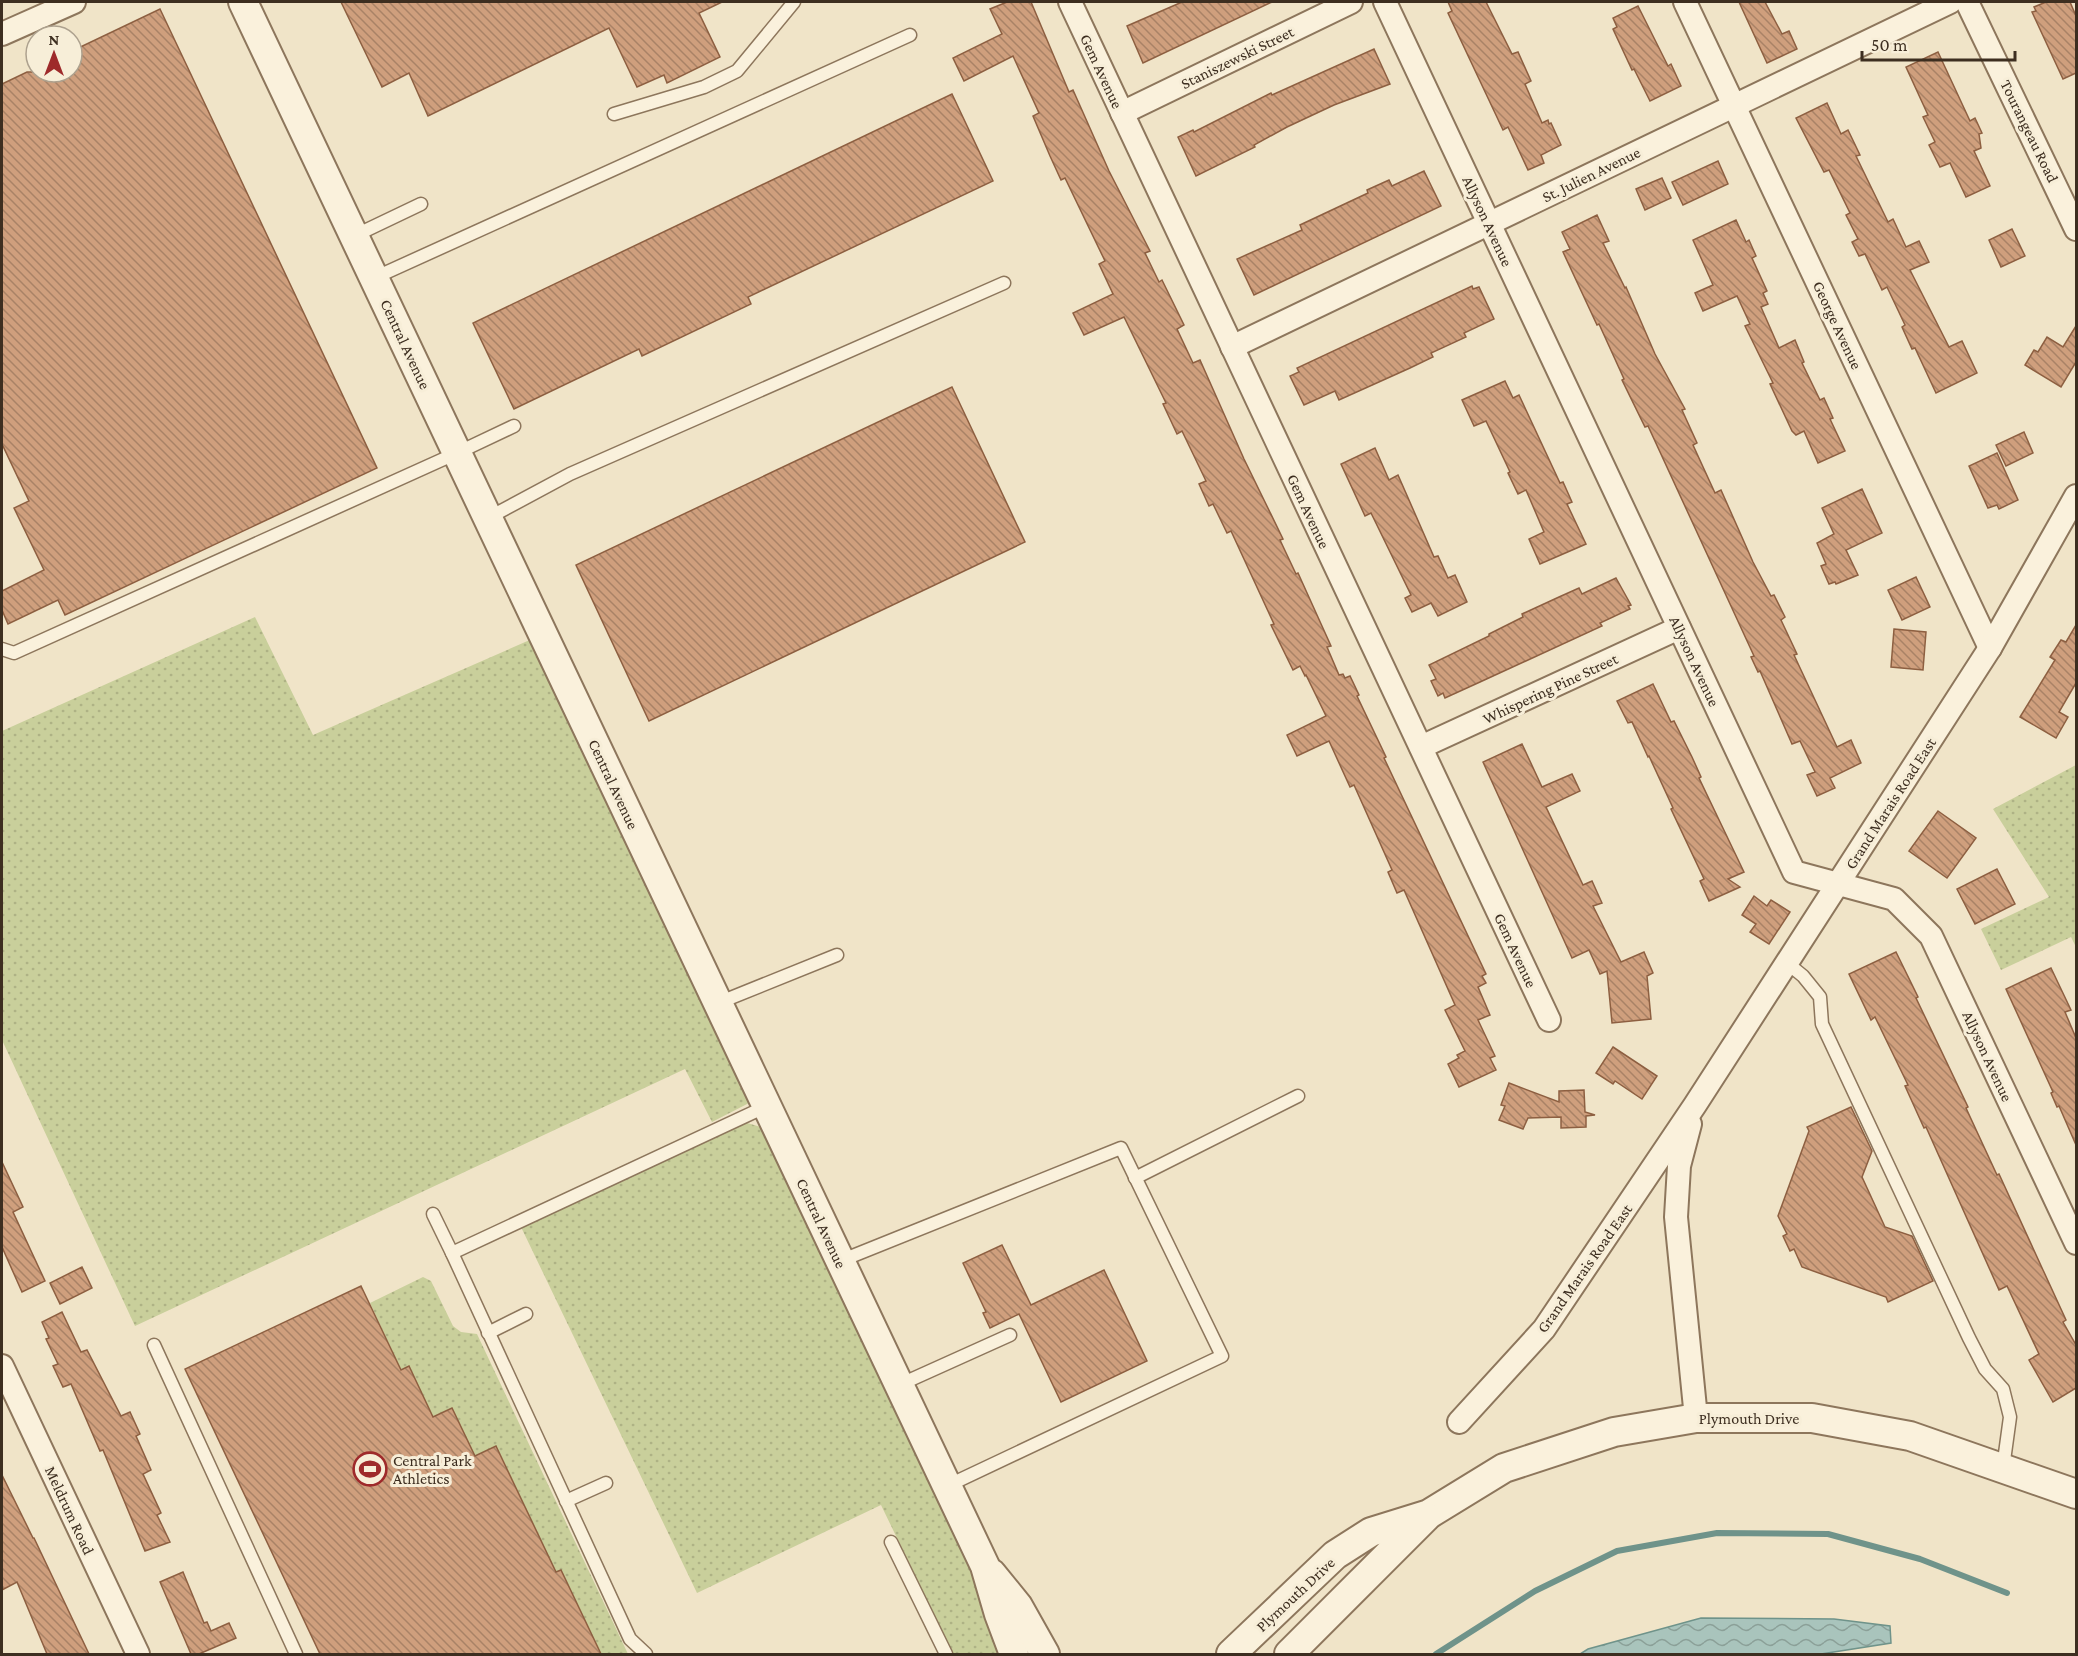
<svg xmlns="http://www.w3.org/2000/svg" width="2078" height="1656" viewBox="0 0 2078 1656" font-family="'Crimson Pro',serif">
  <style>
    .grass { fill: url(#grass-dots) }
    .water { fill: url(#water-waves); stroke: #6f938a; stroke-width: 1.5 }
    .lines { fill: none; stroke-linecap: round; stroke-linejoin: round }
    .stream { stroke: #6f938a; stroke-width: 6 }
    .building { fill: url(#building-back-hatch); stroke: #8d5f41; stroke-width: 1.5 }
    .service-casing { stroke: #8d765c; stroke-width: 15 }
    .minor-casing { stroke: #8d765c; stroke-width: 26 }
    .tertiary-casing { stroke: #8d765c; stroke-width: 32 }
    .service { stroke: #faf1dc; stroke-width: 12 }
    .minor { stroke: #faf1dc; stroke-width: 22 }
    .tertiary { stroke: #faf1dc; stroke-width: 28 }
    .labels { text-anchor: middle; stroke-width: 6; stroke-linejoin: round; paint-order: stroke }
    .street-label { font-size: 16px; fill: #3d2e20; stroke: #f7eed8 }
    .poi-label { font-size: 16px; fill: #3d2e20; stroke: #f7eed8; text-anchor: start }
  </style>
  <defs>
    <pattern id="grass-dots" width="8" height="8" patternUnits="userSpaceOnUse" patternTransform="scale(1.5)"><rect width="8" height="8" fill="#c9cf9b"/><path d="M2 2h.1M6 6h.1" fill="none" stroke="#aeb285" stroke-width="1.8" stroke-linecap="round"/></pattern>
    <pattern id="water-waves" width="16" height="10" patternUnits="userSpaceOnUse" patternTransform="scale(1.5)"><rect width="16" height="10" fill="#a9c4bc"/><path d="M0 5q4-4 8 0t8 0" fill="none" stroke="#8ba098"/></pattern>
    <pattern id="building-back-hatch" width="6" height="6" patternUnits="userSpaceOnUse" patternTransform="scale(1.5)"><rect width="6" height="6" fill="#cf9f7d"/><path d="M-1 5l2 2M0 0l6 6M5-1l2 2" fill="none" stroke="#a98266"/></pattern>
  </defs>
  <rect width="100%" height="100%" fill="#f0e4c8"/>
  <g class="grass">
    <path d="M255 617 313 735 532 639 751 1102 712 1122 685 1069 135 1326 2 1040V731Z"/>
    <path d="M2076 765V947L2071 937 2001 970 1981 929 2049 897 1993 809Z"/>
    <path d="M744 1122 764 1128 968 1560 1000 1654H953L881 1505 697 1593 521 1227 680 1154Z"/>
    <path d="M423 1277 431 1281 453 1326 461 1332 477 1334 628 1654H601L561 1570 550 1575 544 1547 497 1447 475 1456 452 1408 433 1417 409 1366 401 1370 370 1303Z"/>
  </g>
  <path class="water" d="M1701 1618 1834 1619 1890 1626 1891 1643 1821 1654H1580L1588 1649Z"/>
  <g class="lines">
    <path class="stream" d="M1436 1654 1535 1591 1617 1551 1717 1533 1828 1534 1920 1559 2007 1593"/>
  </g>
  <g class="building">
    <path d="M341 2H722L699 13 720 57 667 83 664 75 637 87 609 28 428 116 409 73 382 87Z"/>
    <path d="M1007 2H1031L1069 92 1073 90 1109 171 1150 251 1145 253 1159 282 1162 280 1184 325 1177 329 1193 363 1200 360 1244 459 1283 539 1280 540 1296 574 1298 573 1331 646 1327 647 1339 675 1343 674 1345 678 1350 676 1359 695 1357 696 1386 757 1384 758 1486 974 1482 976 1486 983 1478 987 1490 1015 1478 1020 1495 1056 1490 1058 1496 1070 1459 1087 1448 1064 1459 1058 1457 1055 1465 1051 1445 1010 1455 1005 1404 890 1397 893 1388 872 1392 870 1354 785 1350 787 1329 741 1297 756 1287 735 1326 716 1306 675 1305 676 1300 666 1293 670 1271 625 1274 624 1231 531 1227 533 1213 504 1209 506 1199 484 1206 481 1182 431 1177 434 1163 404 1166 403 1124 317 1084 335 1073 313 1113 294 1099 264 1105 261 1065 178 1061 180 1050 156 1033 116 1039 113 1013 56 964 81 953 58 1002 34 990 9Z"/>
    <path d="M1182 2H1272L1143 63 1127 26Z"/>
    <path d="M1448 2H1486L1512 54 1518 52 1531 81 1525 84 1542 123 1548 120 1549 124 1551 123 1561 145 1541 155 1544 163 1528 170 1508 127 1503 130 1448 13 1452 11Z"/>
    <path d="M1739 2H1765L1782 34 1789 31 1797 49 1767 63Z"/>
    <path d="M2046 2H2070L2076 16V73L2063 79 2032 12 2036 11 2034 7Z"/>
    <path d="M1638 6 1668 66 1671 64 1681 86 1650 101 1634 69 1632 70 1613 29 1617 27 1613 18Z"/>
    <path d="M160 9 377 468 65 615 58 600 8 624 2 610V591L44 570 14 508 29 501 2 444V84L27 72H72V51Z"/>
    <path d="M1374 49 1390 84 1334 105 1287 127 1254 145 1255 147 1196 176 1178 137 1193 130 1194 132 1271 93 1272 95Z"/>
    <path d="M1938 52 1970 121 1975 118 1982 133 1979 134 1981 148 1974 151 1990 186 1966 197 1950 163 1940 167 1929 145 1935 142 1923 117 1928 115 1906 67Z"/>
    <path d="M952 94 993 181 748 297 751 304 642 356 639 349 514 409 473 323Z"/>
    <path d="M1827 103 1841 134 1848 130 1860 155 1856 156 1888 222 1893 219 1906 247 1919 241 1929 262 1910 270 1949 347 1962 341 1977 373 1936 393 1915 348 1912 349 1902 327 1905 325 1887 287 1882 290 1865 254 1859 256 1852 242 1858 239 1846 215 1850 213 1829 170 1824 172 1796 118Z"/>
    <path d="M1718 161 1728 184 1683 205 1672 182Z"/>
    <path d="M1424 171 1441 206 1254 295 1237 259 1302 230 1300 225 1368 193 1367 190 1389 180 1392 186Z"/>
    <path d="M1662 178 1671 198 1645 210 1636 189Z"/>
    <path d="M1597 215 1609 241 1603 243 1625 288 1626 287 1655 354 1685 409 1682 410 1697 443 1693 445 1715 493 1721 490 1753 562 1771 596 1774 595 1785 617 1781 620 1797 654 1794 655 1837 747 1851 740 1861 763 1830 778 1835 788 1817 796 1807 775 1815 772 1800 741 1792 744 1760 671 1758 672 1751 657 1754 656 1648 426 1645 427 1622 380 1624 379 1599 324 1597 325 1563 252 1570 249 1562 232Z"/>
    <path d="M1736 220 1746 242 1749 240 1756 256 1752 258 1767 291 1763 293 1768 304 1761 307 1779 348 1795 340 1804 362 1802 363 1820 400 1824 398 1833 418 1830 419 1845 451 1818 463 1804 431 1796 435 1792 431 1770 384 1773 383 1745 326 1750 324 1737 296 1703 311 1695 293 1713 285 1693 240Z"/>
    <path d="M2012 229 2025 256 2001 267 1989 240Z"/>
    <path d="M1472 286 1473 289 1479 287 1494 319 1464 333 1466 337 1431 353 1433 357 1410 368 1339 400 1335 391 1304 405 1290 376 1299 372 1297 368Z"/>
    <path d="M2076 326V362L2061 387 2025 365 2034 350 2038 352 2047 337 2063 347Z"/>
    <path d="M1505 381 1513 398 1519 395 1560 483 1563 482 1572 502 1567 504 1586 544 1540 564 1529 539 1544 532 1526 490 1518 494 1508 473 1510 472 1486 421 1474 426 1462 400Z"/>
    <path d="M952 387 1025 542 649 721 576 565Z"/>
    <path d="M2024 432 2033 453 2006 466 1996 445Z"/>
    <path d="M1375 448 1389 480 1398 475 1434 557 1438 556 1448 578 1455 575 1467 602 1438 616 1431 603 1412 612 1405 598 1411 595 1371 513 1365 516 1341 464Z"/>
    <path d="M1997 453 2018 500 1999 509 1997 505 1988 508 1969 466Z"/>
    <path d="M1862 489 1882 533 1846 550 1858 575 1836 584 1835 582 1829 584 1821 566 1826 564 1817 543 1834 534 1822 508Z"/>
    <path d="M1916 577 1930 607 1902 620 1888 590Z"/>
    <path d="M1616 578 1631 605 1628 606 1630 609 1600 623 1602 626 1480 682 1445 698 1443 693 1438 696 1431 681 1436 679 1429 665 1489 636V634L1523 617 1522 614 1559 597 1579 588 1582 594Z"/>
    <path d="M2076 625V683L2059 712 2068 717 2056 738 2020 717 2055 660 2050 657 2061 640 2066 642Z"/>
    <path d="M1894 629 1926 632 1923 670 1891 667Z"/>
    <path d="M1653 684 1671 722 1674 721 1692 757 1701 777 1699 778 1744 872 1728 879 1740 887 1709 901 1700 881 1704 879 1671 809 1673 808 1649 756 1648 757 1632 722 1628 723 1617 701Z"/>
    <path d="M1522 744 1542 787 1572 774 1580 791 1546 807 1583 885 1592 881 1602 903 1593 906 1621 962 1644 952 1653 973 1647 976 1651 1019 1612 1023 1607 971 1600 974 1589 950 1572 958 1483 762Z"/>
    <path d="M1938 811 1976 838 1947 878 1909 851Z"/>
    <path d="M1997 869 2015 904 1975 924 1957 889Z"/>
    <path d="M1754 896 1767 906 1771 900 1790 912 1769 944 1750 932 1756 924 1742 915Z"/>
    <path d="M1896 952 1918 997 1916 998 1968 1107 1966 1108 1997 1175 1999 1174 2043 1270 2066 1320 2063 1322 2076 1345V1388L2053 1402 2029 1360 2039 1354 2007 1286 1999 1290 1926 1127 1924 1128 1905 1086 1908 1085 1875 1017 1871 1020 1849 974Z"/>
    <path d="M2051 968 2071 1010 2065 1012 2076 1038V1145L2059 1106 2057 1107 2051 1093 2053 1092 2006 989Z"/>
    <path d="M1613 1047 1657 1076 1642 1099 1615 1081 1613 1084 1596 1073Z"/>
    <path d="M1509 1083 1559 1102V1091L1584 1090 1585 1112 1595 1115 1586 1116V1127L1561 1128V1117L1528 1118 1523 1129 1499 1120 1505 1106 1501 1105Z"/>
    <path d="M1851 1107 1872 1151 1862 1177 1885 1227 1912 1236 1933 1281 1888 1302 1886 1297 1802 1267 1794 1249 1790 1251 1783 1236 1787 1234 1778 1216 1809 1131 1807 1127Z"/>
    <path d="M2 1162 23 1207 13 1212 45 1281 22 1292 2 1247Z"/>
    <path d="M1002 1245 1031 1305 1104 1270 1147 1361 1061 1402 1019 1314 990 1328 983 1313 986 1312 963 1263Z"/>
    <path d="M82 1267 92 1288 60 1304 50 1283Z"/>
    <path d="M361 1286 401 1370 409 1366 433 1417 452 1408 475 1456 496 1446 556 1572 561 1570 601 1654H320L185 1369Z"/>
    <path d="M62 1312 81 1352 87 1350 121 1416 130 1412 140 1434 136 1436 151 1470 143 1474 161 1513 157 1515 170 1542 145 1551 103 1450 100 1451 71 1384 63 1387 53 1366 58 1364 46 1339 49 1338 42 1322Z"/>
    <path d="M2 1475 33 1538H34L89 1654H47L17 1582 2 1590Z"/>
    <path d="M183 1572 204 1623 207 1622 211 1631 229 1623 236 1638 199 1654H191L160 1582Z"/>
  </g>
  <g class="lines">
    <g class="service-casing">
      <g id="service">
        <path d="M614 114 704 87 737 71 794 2"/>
        <path d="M354 236 421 204"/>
        <path d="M374 278 910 35"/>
        <path d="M488 518 570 474 1004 283"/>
        <path d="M2 649 14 653 457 453 514 426"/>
        <path d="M1787 963 1803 976 1820 997 1822 1024 1969 1338 1985 1369 2003 1389 2010 1417 2003 1468"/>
        <path d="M718 1003 837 955"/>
        <path d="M1135 1178 1298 1096"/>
        <path d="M433 1214 452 1253"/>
        <path d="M840 1261 1121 1148 1222 1356 947 1486"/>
        <path d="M488 1333 526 1314"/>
        <path d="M154 1345 296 1654"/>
        <path d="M899 1385 1010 1335"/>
        <path d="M566 1501 606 1483"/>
        <path d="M891 1542 946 1654"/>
        <path d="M646 1654 630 1639 452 1253 767 1106"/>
      </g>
    </g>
    <g class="minor-casing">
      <g id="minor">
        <path d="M1070 2 1549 1020"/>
        <path d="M1385 2 1794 872 1894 899 1931 936 2076 1243"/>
        <path d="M1685 2 1990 648"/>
        <path d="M1967 2 2076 229"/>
        <path d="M2 34 74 2"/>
        <path d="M1122 113 1351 2"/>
        <path d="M1232 347 1950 2"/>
        <path d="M1421 747 1679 628"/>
        <path d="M1690 1124 1679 1166 1676 1217 1696 1418"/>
        <path d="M2 1366 138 1654"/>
        <path d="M1459 1422 1544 1329 1695 1105 1990 648 2076 496"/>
      </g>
    </g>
    <g class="tertiary-casing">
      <g id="tertiary">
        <path d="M243 2 985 1566 999 1614 1014 1654"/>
        <path d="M992 1574 1018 1606 1045 1654"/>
        <path d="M1231 1654 1335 1555 1371 1532 1429 1514 1504 1468 1614 1432 1696 1418H1812L1910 1436 2076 1494"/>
        <path d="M1289 1654 1426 1517"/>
      </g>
    </g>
    <use href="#service" class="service"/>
    <use href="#minor" class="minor"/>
    <use href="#tertiary" class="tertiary"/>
  </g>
  <defs>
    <g id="stadium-ring" transform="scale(1.725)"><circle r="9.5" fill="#f7eed8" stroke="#9e2a2b" stroke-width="1.5"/><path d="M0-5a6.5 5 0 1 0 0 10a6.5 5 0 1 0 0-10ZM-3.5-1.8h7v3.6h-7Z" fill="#9e2a2b"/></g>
  </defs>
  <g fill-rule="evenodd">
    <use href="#stadium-ring" x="370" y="1469"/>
  </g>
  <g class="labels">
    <g class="street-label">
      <text transform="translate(1237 57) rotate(-26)" y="6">Staniszewski Street</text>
      <text transform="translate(1102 71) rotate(65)" y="6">Gem Avenue</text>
      <text transform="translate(2030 131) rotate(64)" y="6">Tourangeau Road</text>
      <text transform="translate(1591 174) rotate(-26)" y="6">St. Julien Avenue</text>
      <text transform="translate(1488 221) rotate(65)" y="6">Allyson Avenue</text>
      <text transform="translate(1838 325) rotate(65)" y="6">George Avenue</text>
      <text transform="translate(406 344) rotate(65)" y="6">Central Avenue</text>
      <text transform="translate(1309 511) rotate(65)" y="6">Gem Avenue</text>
      <text transform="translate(1695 661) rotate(65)" y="6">Allyson Avenue</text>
      <text transform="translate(1550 688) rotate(-25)" y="6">Whispering Pine Street</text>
      <text transform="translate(614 784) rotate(65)" y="6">Central Avenue</text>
      <text transform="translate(1890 803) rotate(-57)" y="6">Grand Marais Road East</text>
      <text transform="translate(1516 950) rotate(65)" y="6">Gem Avenue</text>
      <text transform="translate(1988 1056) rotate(65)" y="6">Allyson Avenue</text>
      <text transform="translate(822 1223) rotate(65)" y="6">Central Avenue</text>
      <text transform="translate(1584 1268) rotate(-55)" y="6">Grand Marais Road East</text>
      <text x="1749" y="1424">Plymouth Drive</text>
      <text transform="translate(70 1510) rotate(65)" y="6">Meldrum Road</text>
      <text transform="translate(1295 1594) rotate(-43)" y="6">Plymouth Drive</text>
    </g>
    <g class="poi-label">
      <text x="393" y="1466">Central Park<tspan x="393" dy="18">Athletics</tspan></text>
    </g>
  </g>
  <rect width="2078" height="1656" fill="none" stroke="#3d2e20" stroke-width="6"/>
  <g transform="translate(54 54)"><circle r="28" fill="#f7eed8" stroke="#ada18e" stroke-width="1.5"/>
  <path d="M0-4.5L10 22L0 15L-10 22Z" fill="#9e2a2b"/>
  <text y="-9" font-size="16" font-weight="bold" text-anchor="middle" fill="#3d2e20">N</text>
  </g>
  <path d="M1862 51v9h153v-9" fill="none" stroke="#3d2e20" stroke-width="3"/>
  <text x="1871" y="51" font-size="18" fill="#3d2e20" stroke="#f7eed8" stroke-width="4.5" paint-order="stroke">50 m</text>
</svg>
